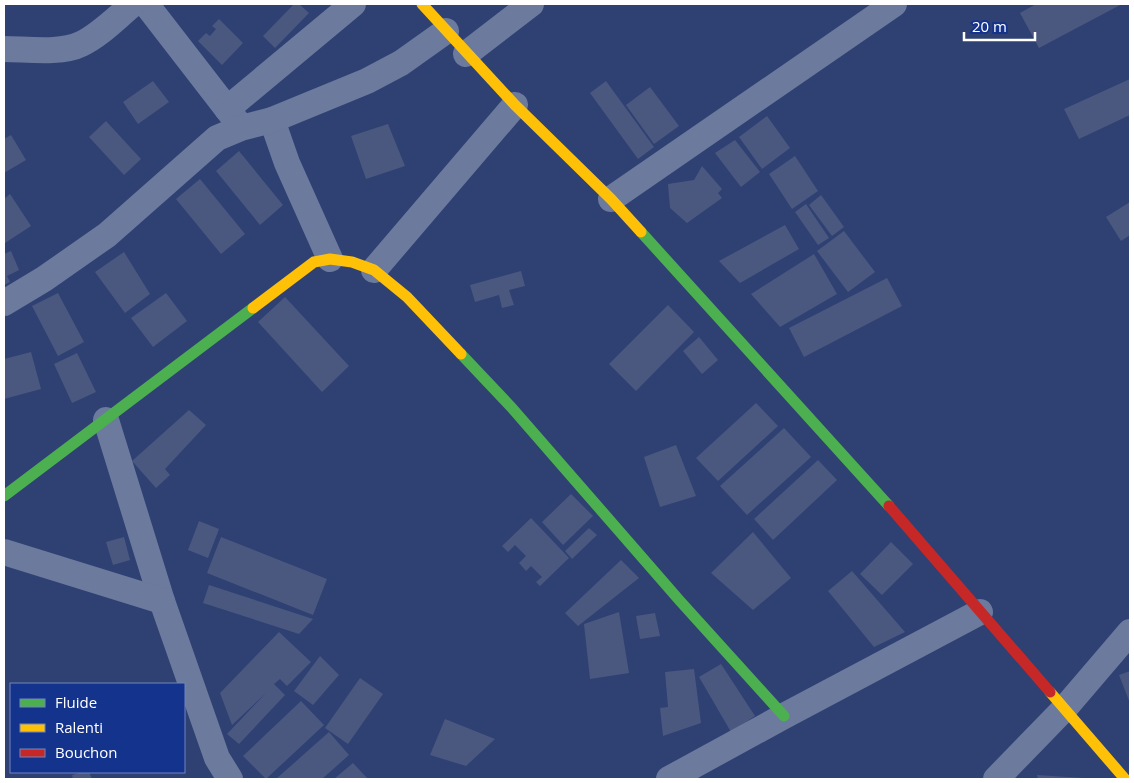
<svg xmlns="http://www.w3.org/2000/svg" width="1134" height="783" viewBox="0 0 1134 783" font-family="'Open Sans',sans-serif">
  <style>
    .building { fill: #4a5880 }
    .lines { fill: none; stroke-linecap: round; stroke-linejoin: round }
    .street { stroke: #6b7a9d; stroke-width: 26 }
    .fast { stroke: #4caf50; stroke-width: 11 }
    .slow { stroke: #ffc107; stroke-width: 11 }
    .jam { stroke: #c62828; stroke-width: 11 }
  </style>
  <rect width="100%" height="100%" fill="#2f4072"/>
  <g class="building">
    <path d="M294 4H299L309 13 275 48 263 36Z"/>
    <path d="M1036 4H1122L1039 48 1020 13Z"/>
    <path d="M219 19 243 43 222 65 198 41 206 33 210 36 216 29 212 26Z"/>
    <path d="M1130 79V115L1079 139 1064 109Z"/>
    <path d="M153 81 169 102 138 124 123 102Z"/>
    <path d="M606 81 654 147 638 159 590 93Z"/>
    <path d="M650 87 679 126 654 144 626 105Z"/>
    <path d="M767 116 790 148 762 169 739 137Z"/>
    <path d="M106 121 141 159 124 175 89 137Z"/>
    <path d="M388 124 405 166 366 179 351 136Z"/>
    <path d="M11 135 26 160 4 173V139Z"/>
    <path d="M735 140 760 172 741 187 715 153Z"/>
    <path d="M239 151 283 205 260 225 216 171Z"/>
    <path d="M795 156 818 191 792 209 769 174Z"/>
    <path d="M702 166 722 189 718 193 722 198 687 223 670 208 668 184 694 180Z"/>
    <path d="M200 179 245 234 221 254 176 199Z"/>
    <path d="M10 194 31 226 5 243 4 199Z"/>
    <path d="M821 195 844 227 832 236 809 205Z"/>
    <path d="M1130 202V235L1121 241 1106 217Z"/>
    <path d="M806 204 829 238 818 245 795 212Z"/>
    <path d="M785 225 799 249 740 283 719 261Z"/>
    <path d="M844 231 875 272 848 292 817 251Z"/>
    <path d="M11 251 19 270 7 276 10 282 4 285V254Z"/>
    <path d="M124 252 150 294 125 313 95 272Z"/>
    <path d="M814 254 837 294 780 327 751 294Z"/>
    <path d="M521 271 525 286 509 290 514 305 502 308 499 295 475 302 470 285Z"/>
    <path d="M887 278 902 306 804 357 789 328Z"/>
    <path d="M58 293 84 342 58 356 32 306Z"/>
    <path d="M166 293 187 321 153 347 131 318Z"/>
    <path d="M285 297 349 366 322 392 258 322Z"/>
    <path d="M668 305 694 332 636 391 609 364Z"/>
    <path d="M699 337 718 360 702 374 683 351Z"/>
    <path d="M31 352 41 389 4 399V359Z"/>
    <path d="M77 353 96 392 72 403 54 364Z"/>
    <path d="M756 403 778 426 718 481 696 458Z"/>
    <path d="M189 410 206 425 165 469 170 475 156 488 132 461Z"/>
    <path d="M784 428 811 457 747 515 720 486Z"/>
    <path d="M676 445 696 496 660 507 644 457Z"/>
    <path d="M818 460 837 480 773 540 754 519Z"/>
    <path d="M571 494 593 516 563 545 542 522Z"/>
    <path d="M531 518 569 558 540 586 536 582 542 577 531 566 526 571 519 563 526 556 515 545 508 552 502 546Z"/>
    <path d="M199 521 219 529 208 558 188 550Z"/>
    <path d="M589 528 597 535 572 559 565 551Z"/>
    <path d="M753 532 791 578 753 610 711 573Z"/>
    <path d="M124 537 130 560 113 565 106 542Z"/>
    <path d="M221 537 327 579 313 615 207 573Z"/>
    <path d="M891 542 913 564 882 595 860 574Z"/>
    <path d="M621 560 639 578 578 626 565 613Z"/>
    <path d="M852 571 905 632 874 647 828 591Z"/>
    <path d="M209 585 313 619 299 634 203 603Z"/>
    <path d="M619 612 629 673 590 679 584 624Z"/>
    <path d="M655 613 660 636 640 639 636 616Z"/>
    <path d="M279 632 311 662 287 686 280 679 274 684 285 695 239 744 227 734 266 693 232 725 220 693Z"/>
    <path d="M320 656 339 675 313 705 294 691Z"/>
    <path d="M721 664 755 716 731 732 699 677Z"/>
    <path d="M694 669 701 723 663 736 660 708 668 707 665 672Z"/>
    <path d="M1130 671V703L1119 675Z"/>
    <path d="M360 678 383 694 348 744 325 728Z"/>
    <path d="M301 701 324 725 266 779 243 756Z"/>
    <path d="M445 719 495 739 466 766 430 755Z"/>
    <path d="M329 732 349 755 322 779H276Z"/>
    <path d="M353 763 368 779H334Z"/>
    <path d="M83 772H89L92 779H73L72 775Z"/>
    <path d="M1037 775 1084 778V779H1038Z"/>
  </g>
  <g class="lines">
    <g class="street">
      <path d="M146 4 238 123"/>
      <path d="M4 49C26 49 61 54 81 44 100 35 116 18 133 4"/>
      <path d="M466 54 531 4"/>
      <path d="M227 109 353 4"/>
      <path d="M272 120 287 163 330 259"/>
      <path d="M611 199 894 4"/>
      <path d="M374 270 515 105"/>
      <path d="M4 303 44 279 107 235 217 138 241 128 272 120 367 81 401 63 446 31"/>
      <path d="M106 420 162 601 217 758 230 779"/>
      <path d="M4 552 162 601"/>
      <path d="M669 779 784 716 980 612"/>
      <path d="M996 779 1065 708 1130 632"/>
    </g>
    <g class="fast">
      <path d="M641 232 889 506"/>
      <path d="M461 354 512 408 680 601 784 716"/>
      <path d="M4 496 253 308"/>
    </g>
    <g class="slow">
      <path d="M422 4 515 105 611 199 641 232"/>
      <path d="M253 308 314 262 330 259 352 262 374 270 407 297 461 354"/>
      <path d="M1050 692 1125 779"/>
    </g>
    <path class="jam" d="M889 506 1050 692"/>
  </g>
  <rect width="1134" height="783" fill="none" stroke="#ffffff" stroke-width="10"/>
  <rect x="10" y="683" width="175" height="90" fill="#14338d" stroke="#7285bb"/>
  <rect x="20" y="699" width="25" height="8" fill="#4caf50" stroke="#7285bb"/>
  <text x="55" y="708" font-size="15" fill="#ffffff">Fluide</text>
  <rect x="20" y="724" width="25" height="8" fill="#ffc107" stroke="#7285bb"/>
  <text x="55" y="733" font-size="15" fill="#ffffff">Ralenti</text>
  <rect x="20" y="749" width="25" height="8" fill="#c62828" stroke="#7285bb"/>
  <text x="55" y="758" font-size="15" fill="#ffffff">Bouchon</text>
  <path d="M964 32v8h71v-8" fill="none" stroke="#ffffff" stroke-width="2.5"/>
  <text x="972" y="32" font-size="15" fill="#ffffff" stroke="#14338d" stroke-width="4" paint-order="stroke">20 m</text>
</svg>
